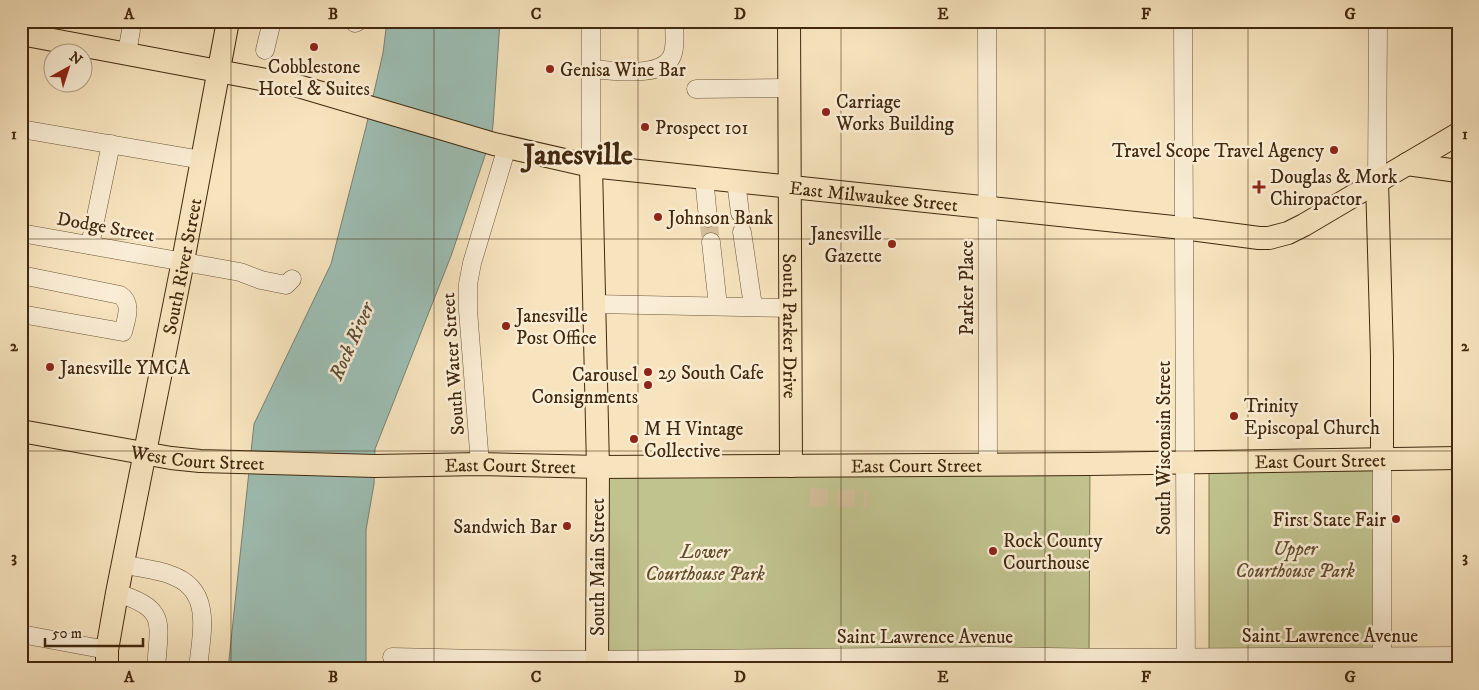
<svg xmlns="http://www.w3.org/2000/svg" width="1479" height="690" viewBox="0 0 1479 690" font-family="'IM FELL DW Pica',serif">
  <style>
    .green { fill: #c1c38f; stroke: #81764e }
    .water { fill: #9dbeb3; stroke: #788271 }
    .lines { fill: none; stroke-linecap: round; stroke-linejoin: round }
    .minor-tunnel { stroke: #d3be9b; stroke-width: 18; stroke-dasharray: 18 9; stroke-linecap: butt }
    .minor-casing { stroke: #6e573a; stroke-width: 19 }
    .major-casing { stroke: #41280e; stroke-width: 24 }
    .minor { stroke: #faedd5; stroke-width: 18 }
    .major { stroke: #f7e4be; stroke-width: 22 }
    .grid { fill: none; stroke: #41280e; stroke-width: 1; stroke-opacity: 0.55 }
    .poi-dot { fill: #8f2418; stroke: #faedd5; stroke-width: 2 }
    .labels { text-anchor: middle; stroke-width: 5; stroke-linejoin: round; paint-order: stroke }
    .poi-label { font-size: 19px; fill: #41280e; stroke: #faedd5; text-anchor: start }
    .street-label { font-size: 19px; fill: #41280e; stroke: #faedd5 }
    .park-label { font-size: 19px; font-style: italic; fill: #614f2e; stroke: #faedd5 }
    .water-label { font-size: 20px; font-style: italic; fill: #584e37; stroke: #faedd5 }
    .town-label { font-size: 29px; font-weight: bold; fill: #41280e; stroke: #faedd5 }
    .neatline { fill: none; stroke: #41280e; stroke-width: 2 }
    .grid-label { font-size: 16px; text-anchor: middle; font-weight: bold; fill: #41280e }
  </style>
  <rect width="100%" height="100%" fill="#f7e4be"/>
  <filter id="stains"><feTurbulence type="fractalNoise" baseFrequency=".004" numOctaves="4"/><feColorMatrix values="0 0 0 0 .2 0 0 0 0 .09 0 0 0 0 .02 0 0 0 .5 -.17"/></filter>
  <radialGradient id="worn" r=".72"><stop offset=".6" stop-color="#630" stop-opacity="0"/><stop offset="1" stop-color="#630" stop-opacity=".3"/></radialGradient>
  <g class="green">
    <path d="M1382 460V657H1209V461Z"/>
    <path d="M1090 464 1089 658 597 660 598 467Z"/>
  </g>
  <path class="water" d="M387 21H500L493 125 491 138 451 256 375 449 374 484 366 530V669H228L254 424 331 264 366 127 383 53Z"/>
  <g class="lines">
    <g class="minor-tunnel">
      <path d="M708 218 711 242"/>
      <path d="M810 497 867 499"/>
    </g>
    <g class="minor-casing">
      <g id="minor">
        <path d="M987 21 988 465"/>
        <path d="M1183 21 1186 668"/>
        <path d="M355 23 359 21"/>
        <path d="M265 50 272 21"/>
        <path d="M127 53 131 30"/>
        <path d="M591 69C612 70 666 80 673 53 676 43 674 31 674 21"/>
        <path d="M696 89 789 88"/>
        <path d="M21 129 202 160"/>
        <path d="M591 166V21"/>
        <path d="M704 178 708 218"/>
        <path d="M736 181 740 213"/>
        <path d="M1377 181 1378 21"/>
        <path d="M742 232 753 306"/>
        <path d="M21 233 240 272 261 280 286 285 292 279"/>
        <path d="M711 242 718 306"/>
        <path d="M90 245 111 144"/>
        <path d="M21 275 120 295C133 303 126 320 123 332L21 314"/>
        <path d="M594 304 791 308"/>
        <path d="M1382 460V667"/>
        <path d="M480 464 468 310V284L472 263 507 147"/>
        <path d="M122 564C138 568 156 569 171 575 214 590 201 634 198 669"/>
        <path d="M117 593C168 609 159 622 156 669"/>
        <path d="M21 634 107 650"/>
        <path d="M392 657 481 659 597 660 989 656 1110 658 1458 656"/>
      </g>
    </g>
    <g class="major-casing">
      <g id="major">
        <path id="s1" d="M789 21 791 466"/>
        <path id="s2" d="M21 34 298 86 494 144 591 166 1183 228 1259 238H1269L1288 233 1304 225 1458 134"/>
        <path d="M1407 164 1458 171"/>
        <path d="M591 166 598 467 597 669"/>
        <path d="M1377 181 1382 356V460"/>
        <path id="s3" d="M21 431 171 458 200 461 375 466 480 464 598 467 1090 464 1458 458"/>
        <path id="s4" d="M107 669V650L117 593 183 261 228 21"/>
      </g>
    </g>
    <use href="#minor" class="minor"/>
    <use href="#major" class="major"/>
  </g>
  <path class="grid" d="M231 21V669M434 21V669M638 21V669M841 21V669M1045 21V669M1248 21V669M21 239H1458M21 451H1458"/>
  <g class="poi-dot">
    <circle cx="314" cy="47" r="5"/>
    <circle cx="550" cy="69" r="5"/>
    <circle cx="826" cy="112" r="5"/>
    <circle cx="645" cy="127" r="5"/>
    <circle cx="1334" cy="150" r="5"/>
    <path d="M1256.5 179.5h5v5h5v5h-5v5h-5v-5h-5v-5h5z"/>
    <circle cx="658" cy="217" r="5"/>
    <circle cx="892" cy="244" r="5"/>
    <circle cx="506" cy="326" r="5"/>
    <circle cx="50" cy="367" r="5"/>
    <circle cx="648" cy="372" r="5"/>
    <circle cx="648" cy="385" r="5"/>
    <circle cx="1234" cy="416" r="5"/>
    <circle cx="634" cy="439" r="5"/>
    <circle cx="1396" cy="519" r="5"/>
    <circle cx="567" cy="526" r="5"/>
    <circle cx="993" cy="551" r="5"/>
  </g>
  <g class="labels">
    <g class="poi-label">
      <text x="314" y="73" text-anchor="middle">Cobblestone<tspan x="314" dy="22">Hotel &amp; Suites</tspan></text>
      <text x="560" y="76">Genisa Wine Bar</text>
      <text x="836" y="108">Carriage<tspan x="836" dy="22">Works Building</tspan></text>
      <text x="655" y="134">Prospect 101</text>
      <text x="1324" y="157" text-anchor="end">Travel Scope Travel Agency</text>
      <text x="1270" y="183">Douglas &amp; Mork<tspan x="1270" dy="22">Chiropactor</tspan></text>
      <text x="668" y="224">Johnson Bank</text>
      <text x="882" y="240" text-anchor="end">Janesville<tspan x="882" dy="22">Gazette</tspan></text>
      <text x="516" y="322">Janesville<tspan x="516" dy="22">Post Office</tspan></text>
      <text x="60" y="374">Janesville YMCA</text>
      <text x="658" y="379">29 South Cafe</text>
      <text x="638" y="381" text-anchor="end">Carousel<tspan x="638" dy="22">Consignments</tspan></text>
      <text x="1244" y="412">Trinity<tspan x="1244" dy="22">Episcopal Church</tspan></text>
      <text x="644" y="435">M H Vintage<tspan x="644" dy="22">Collective</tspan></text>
      <text x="1386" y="526" text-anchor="end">First State Fair</text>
      <text x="557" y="533" text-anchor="end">Sandwich Bar</text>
      <text x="1003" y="547">Rock County<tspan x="1003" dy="22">Courthouse</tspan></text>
    </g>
    <g class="street-label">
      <text dy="7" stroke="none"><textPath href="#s2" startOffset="870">East Milwaukee Street</textPath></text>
      <text transform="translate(106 226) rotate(10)" y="7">Dodge Street</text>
      <text dy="7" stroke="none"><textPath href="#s4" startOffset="410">South River Street</textPath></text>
      <text transform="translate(966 288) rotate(-90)" y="7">Parker Place</text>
      <text dy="7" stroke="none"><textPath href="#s1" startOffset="305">South Parker Drive</textPath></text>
      <text transform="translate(452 364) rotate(-94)" y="7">South Water Street</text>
      <text transform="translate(1163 448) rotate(-90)" y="7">South Wisconsin Street</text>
      <text dy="7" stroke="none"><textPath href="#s3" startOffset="179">West Court Street</textPath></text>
      <text dy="7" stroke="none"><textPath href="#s3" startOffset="1302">East Court Street</textPath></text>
      <text dy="7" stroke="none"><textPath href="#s3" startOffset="492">East Court Street</textPath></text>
      <text dy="7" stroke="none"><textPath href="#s3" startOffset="898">East Court Street</textPath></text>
      <text transform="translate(597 567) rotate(-90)" y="7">South Main Street</text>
      <text x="1330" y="642">Saint Lawrence Avenue</text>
      <text x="925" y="643">Saint Lawrence Avenue</text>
    </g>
    <g class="park-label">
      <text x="1295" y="555">Upper<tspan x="1295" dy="22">Courthouse Park</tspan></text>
      <text x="705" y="558">Lower<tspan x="705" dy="22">Courthouse Park</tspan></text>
    </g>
    <g class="water-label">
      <text transform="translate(351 341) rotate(-66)" y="7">Rock River</text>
    </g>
    <g class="town-label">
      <text x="578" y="164">Janesville</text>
    </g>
  </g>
  <rect width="1479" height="690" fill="none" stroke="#f7e4be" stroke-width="55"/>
  <g transform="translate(68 68) rotate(39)"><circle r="24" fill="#faedd5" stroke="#b09e85"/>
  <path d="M0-4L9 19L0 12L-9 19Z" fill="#8f2418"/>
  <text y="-8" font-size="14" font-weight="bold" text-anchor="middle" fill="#41280e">N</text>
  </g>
  <path d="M45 638v8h98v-8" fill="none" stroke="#41280e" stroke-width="2.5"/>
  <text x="52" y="638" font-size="15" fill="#41280e" stroke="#faedd5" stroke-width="4" paint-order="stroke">50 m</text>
  <rect x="28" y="28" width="1424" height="634" class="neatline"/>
  <g class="grid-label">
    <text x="129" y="19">A</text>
    <text x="333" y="19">B</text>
    <text x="536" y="19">C</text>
    <text x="740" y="19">D</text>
    <text x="943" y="19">E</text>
    <text x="1146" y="19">F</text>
    <text x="1350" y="19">G</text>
    <text x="14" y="139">1</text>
    <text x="1465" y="139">1</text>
    <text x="14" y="351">2</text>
    <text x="1465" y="351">2</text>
    <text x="14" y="562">3</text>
    <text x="1465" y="562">3</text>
    <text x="129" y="682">A</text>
    <text x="333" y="682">B</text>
    <text x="536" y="682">C</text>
    <text x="740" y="682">D</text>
    <text x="943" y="682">E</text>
    <text x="1146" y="682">F</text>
    <text x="1350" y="682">G</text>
  </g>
  <rect width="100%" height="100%" filter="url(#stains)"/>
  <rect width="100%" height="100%" fill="url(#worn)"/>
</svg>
